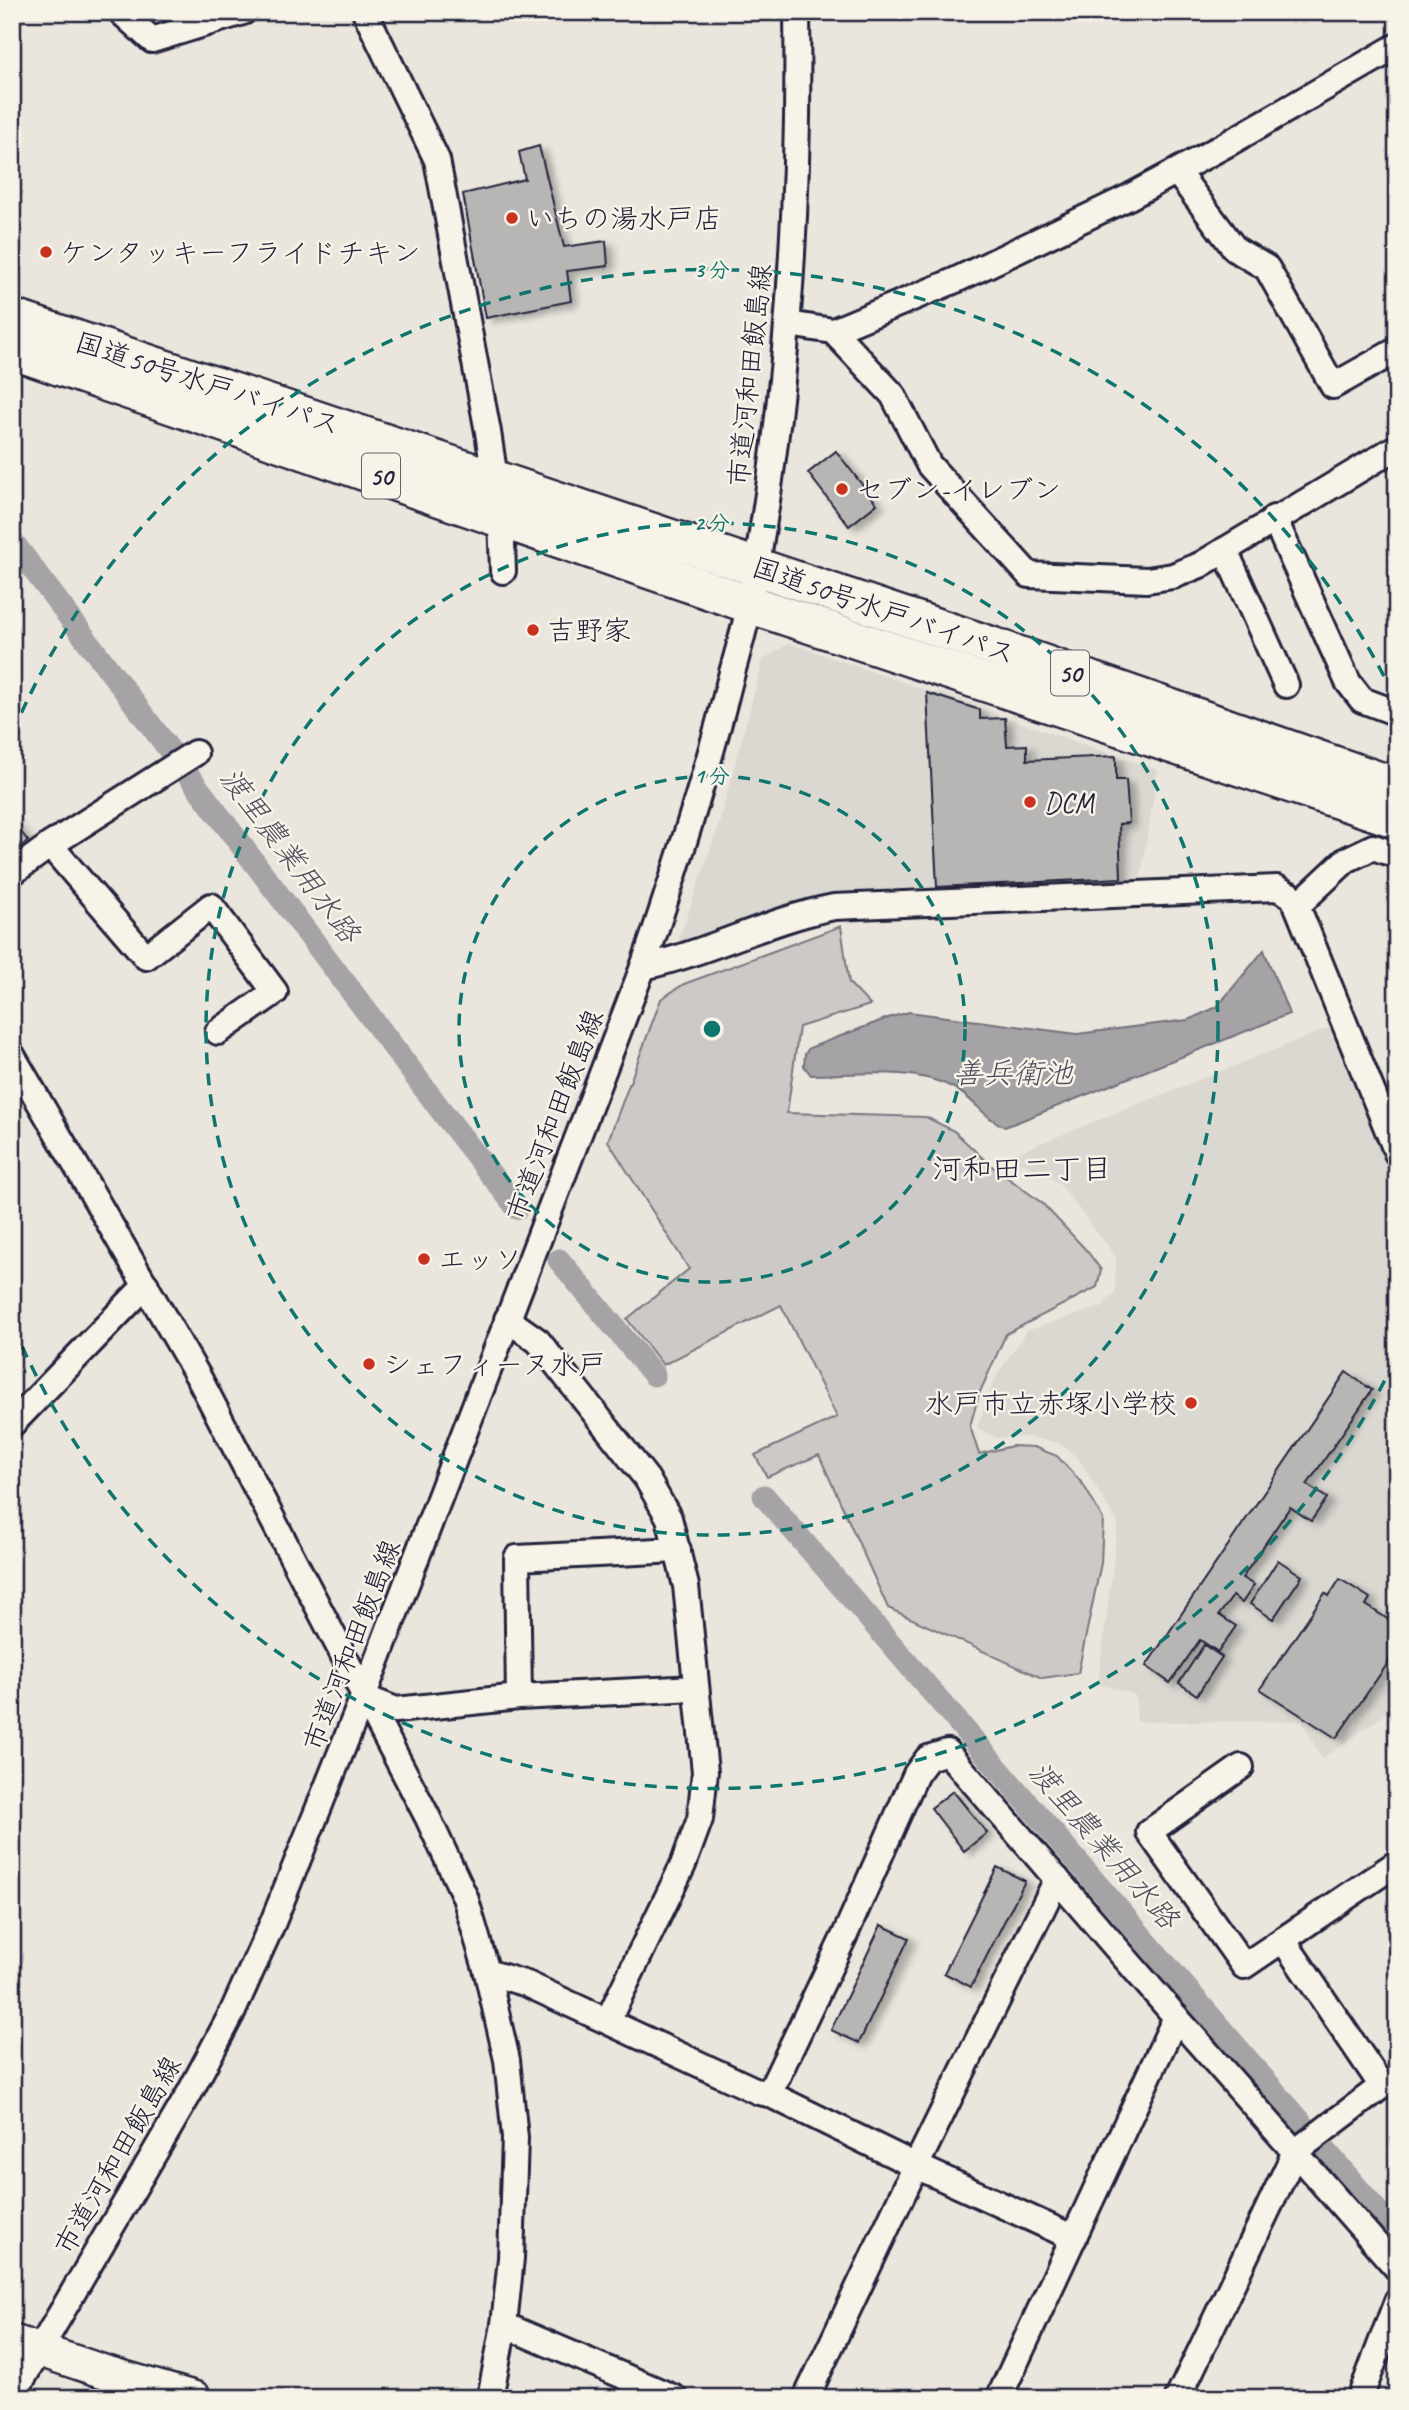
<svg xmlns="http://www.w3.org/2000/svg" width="1409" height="2410" viewBox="0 0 1409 2410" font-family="Caveat,'Klee One',sans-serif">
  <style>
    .built { fill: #dbd8d2 }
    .green { fill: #cdc9c6; stroke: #787680; stroke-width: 2 }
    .water { fill: #a6a3a6; stroke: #716f7b; stroke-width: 2 }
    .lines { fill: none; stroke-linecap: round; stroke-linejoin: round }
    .canal { stroke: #a6a3a6; stroke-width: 23 }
    .building { fill: #b8b6b5; stroke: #22223b; stroke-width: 2; filter: url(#shadow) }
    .minor-casing { stroke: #22223b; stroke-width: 30 }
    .major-casing { stroke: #22223b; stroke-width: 37 }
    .highway-casing { stroke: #22223b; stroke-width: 42 }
    .minor { stroke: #f7f3e8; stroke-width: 24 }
    .major { stroke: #f7f3e8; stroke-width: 32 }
    .highway { stroke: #f7f3e8; stroke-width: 37 }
    .ring { fill: none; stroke: #0f766e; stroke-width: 3.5; stroke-dasharray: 12 9 }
    .poi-dot { fill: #c8321e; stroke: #f7f3e8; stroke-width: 2.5 }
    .labels { text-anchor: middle; stroke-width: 5; stroke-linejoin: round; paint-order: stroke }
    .shield { fill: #f7f3e8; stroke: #62616f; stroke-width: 2 }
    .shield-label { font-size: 26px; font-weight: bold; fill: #22223b }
    .poi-label { font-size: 28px; fill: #22223b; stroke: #f7f3e8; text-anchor: start }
    .street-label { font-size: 28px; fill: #22223b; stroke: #f7f3e8 }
    .water-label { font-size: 30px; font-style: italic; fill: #504f60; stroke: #f7f3e8 }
    .neighbourhood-label { font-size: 30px; fill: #22223b; stroke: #f7f3e8 }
    .centre { fill: #0f766e; stroke: #f7f3e8; stroke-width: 3.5 }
    .ring-label { font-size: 21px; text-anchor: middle; font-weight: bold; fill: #0f766e; stroke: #f7f3e8; stroke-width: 5; stroke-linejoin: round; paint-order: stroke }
  </style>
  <defs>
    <filter id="shadow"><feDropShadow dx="7" dy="4" stdDeviation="3.5" flood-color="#0004"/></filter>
  </defs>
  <rect width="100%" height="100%" fill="#eae6de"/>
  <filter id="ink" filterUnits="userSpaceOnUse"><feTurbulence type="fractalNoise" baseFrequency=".0143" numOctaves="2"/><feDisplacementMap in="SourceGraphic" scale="14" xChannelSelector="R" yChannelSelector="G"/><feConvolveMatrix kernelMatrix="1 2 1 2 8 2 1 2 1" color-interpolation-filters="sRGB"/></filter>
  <g filter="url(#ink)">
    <g class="built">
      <path d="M789 643 1158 770 1140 881 836 894 807 901 684 945 679 939 718 827 763 660Z"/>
      <path d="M1329 1028 1397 1192V1706L1322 1759 1302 1721 1137 1722 1135 1695 1098 1684 1118 1523 1079 1459 1059 1443 1029 1437 997 1438 977 1427 995 1378 1026 1331 1103 1306 1115 1292 1116 1257 1058 1182 1008 1156Z"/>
    </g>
    <path class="green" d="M841 926 849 983 870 1005 799 1027 787 1113 926 1117 954 1131 989 1164 1042 1203 1087 1251 1101 1270 1097 1287 1006 1334 979 1394 970 1426 979 1454 1012 1446 1034 1447 1057 1456 1083 1484 1103 1519 1101 1563 1078 1673 1042 1678 888 1608 819 1455 767 1477 755 1455 837 1417 781 1305 663 1365 627 1319 689 1269 608 1141 661 999 684 984Z"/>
    <path class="water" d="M1264 950 1289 1014 1005 1127C985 1119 974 1099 954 1088 912 1066 857 1075 811 1075L804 1066 805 1054 809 1048 888 1018 909 1012 1077 1034 1188 1020 1217 1007Z"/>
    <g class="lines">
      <g class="canal">
        <path d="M12 541 443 1113 517 1208"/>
        <path d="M559 1260 654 1375"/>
        <path d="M764 1496 1397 2234"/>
      </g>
    </g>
    <g class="building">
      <path d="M539 146 564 247 606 241 608 266 567 271 571 301 486 318 463 194 525 179 519 152Z"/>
      <path d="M836 451 877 504 849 526 808 473Z"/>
      <path d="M927 693 980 710V719L1005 718 1007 746 1027 745V760L1116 756V780H1126L1129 823 1119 824 1121 878 937 887Z"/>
      <path d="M12 820 28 841 12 853Z"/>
      <path d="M1346 1372 1372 1390 1307 1485 1327 1498 1311 1521 1290 1507 1242 1578 1254 1585 1242 1603 1233 1596 1219 1615 1236 1626 1218 1652 1200 1640 1170 1683 1146 1666Z"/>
      <path d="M1278 1560 1302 1576 1273 1619 1250 1604Z"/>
      <path d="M1340 1579 1370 1598 1366 1605 1392 1622 1397 1632V1650L1336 1738 1260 1689 1325 1593 1329 1596Z"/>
      <path d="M1204 1645 1222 1657 1197 1695 1179 1683Z"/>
      <path d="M953 1791 987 1833 964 1851 931 1808Z"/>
      <path d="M997 1867 1025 1881 971 1987 944 1973Z"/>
      <path d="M881 1925 909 1938 859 2043 831 2030Z"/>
    </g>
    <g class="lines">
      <g class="minor-casing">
        <g id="minor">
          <path d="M121 12 152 40 243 12"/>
          <path d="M365 12 437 160 488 432 495 479"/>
          <path d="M1177 172 1235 249 1267 268 1333 386 1397 350"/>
          <path d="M788 324 833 331 956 280 1129 197 1229 143 1397 46"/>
          <path d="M833 331 893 395 929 465 1029 575 1147 580 1173 576 1200 565 1397 447"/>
          <path d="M501 517 503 571"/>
          <path d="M1274 518 1348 682 1362 700 1397 713"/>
          <path d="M1225 550 1286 685"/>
          <path d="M50 845 146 957 211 906 275 992 218 1032"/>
          <path d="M12 873 50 845 195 753"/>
          <path d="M1297 906 1346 860 1373 847 1397 855"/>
          <path d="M643 967C708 953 768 920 834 907L1277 888 1292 896 1297 906 1397 1153"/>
          <path d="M12 1055 199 1378 427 1816 465 1897 487 1972 507 2060 515 2138 511 2258 504 2325 490 2398"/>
          <path d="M507 1319 538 1341 647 1479 669 1518 686 1586 705 1772 700 1819 683 1865 608 2020"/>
          <path d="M12 1424 146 1285"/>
          <path d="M363 1697 396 1710 519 1697 696 1688"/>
          <path d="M519 1697 517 1558 678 1550"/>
          <path d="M1241 1767 1149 1832 1244 1966 1397 1863"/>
          <path d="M487 1972 527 1984 759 2092 769 2094 844 1937 916 1774 928 1758 947 1752 1176 2017 1397 2268"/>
          <path d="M769 2094 916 2166 1074 2238"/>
          <path d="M504 2325 675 2398"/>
          <path d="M12 2397 189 2094 233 2011 273 1922 363 1697 643 967C675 873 705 780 729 684 736 657 745 629 750 602 787 407 800 210 797 12"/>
          <path d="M806 2398 916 2166 1057 1879"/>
          <path d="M999 2398 1176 2017"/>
          <path d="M1178 2398 1295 2152 1382 2086 1283 1940"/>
          <path d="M1360 2398 1397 2301"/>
        </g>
      </g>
      <g class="major-casing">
        <path id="major" d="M12 2341 102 2371 195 2398"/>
      </g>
      <g class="highway-casing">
        <g id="highway">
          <path d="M12 318 989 645 1397 787"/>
          <path d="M12 350 749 604 1397 819"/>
        </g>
      </g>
      <use href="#minor" class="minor"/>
      <use href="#major" class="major"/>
      <use href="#highway" class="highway"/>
    </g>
  </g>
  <g class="ring">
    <circle cx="712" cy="1029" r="253"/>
    <circle cx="712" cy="1029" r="506"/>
    <path d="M1394 1362A759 759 0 0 1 13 1326M13 732A759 759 0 0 1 1394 696"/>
  </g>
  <g class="poi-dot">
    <circle cx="512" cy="218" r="7"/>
    <circle cx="46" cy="252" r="7"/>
    <circle cx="842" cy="489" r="7"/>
    <circle cx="533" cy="630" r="7"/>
    <circle cx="1030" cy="802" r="7"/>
    <circle cx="424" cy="1259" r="7"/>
    <circle cx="369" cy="1364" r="7"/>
    <circle cx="1191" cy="1403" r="7"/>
  </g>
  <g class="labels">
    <g class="shield">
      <rect x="362" y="453.5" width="38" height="45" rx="5"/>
      <rect x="1051" y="650.5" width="38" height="45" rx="5"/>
    </g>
    <g class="shield-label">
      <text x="381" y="485">50</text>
      <text x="1070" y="682">50</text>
    </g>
    <g class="poi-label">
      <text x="526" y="228">いちの湯水戸店</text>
      <text x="60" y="262">ケンタッキーフライドチキン</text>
      <text x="856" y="499">セブン-イレブン</text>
      <text x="547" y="640">吉野家</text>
      <text x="1044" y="812">DCM</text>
      <text x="438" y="1269">エッソ</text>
      <text x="383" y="1374">シェフィーヌ水戸</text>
      <text x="1177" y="1413" text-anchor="end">水戸市立赤塚小学校</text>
    </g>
    <g class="street-label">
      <text transform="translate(749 375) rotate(-84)" y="10">市道河和田飯島線</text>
      <text transform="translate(208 383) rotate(18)" y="10">国道50号水戸バイパス</text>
      <text transform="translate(884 610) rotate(19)" y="10">国道50号水戸バイパス</text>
      <text transform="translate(554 1115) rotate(-69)" y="10">市道河和田飯島線</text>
      <text transform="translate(351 1645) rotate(-69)" y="10">市道河和田飯島線</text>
      <text transform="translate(117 2155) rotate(-60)" y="10">市道河和田飯島線</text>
    </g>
    <g class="water-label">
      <text transform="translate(290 855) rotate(53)" y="10">渡里農業用水路</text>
      <text x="1013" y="1083">善兵衛池</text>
      <text transform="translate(1104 1845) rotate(49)" y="10">渡里農業用水路</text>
    </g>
    <g class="neighbourhood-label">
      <text x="1022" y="1179">河和田二丁目</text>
    </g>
  </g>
  <circle cx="712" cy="1029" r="10" class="centre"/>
  <g class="ring-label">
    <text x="712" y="277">3 分</text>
    <text x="712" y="530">2 分</text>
    <text x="712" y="783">1 分</text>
  </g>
  <rect width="1409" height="2410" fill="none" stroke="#f7f3e8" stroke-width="42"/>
  <rect x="21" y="21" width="1367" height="2368" fill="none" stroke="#22223b" stroke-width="2.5" filter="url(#ink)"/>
</svg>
